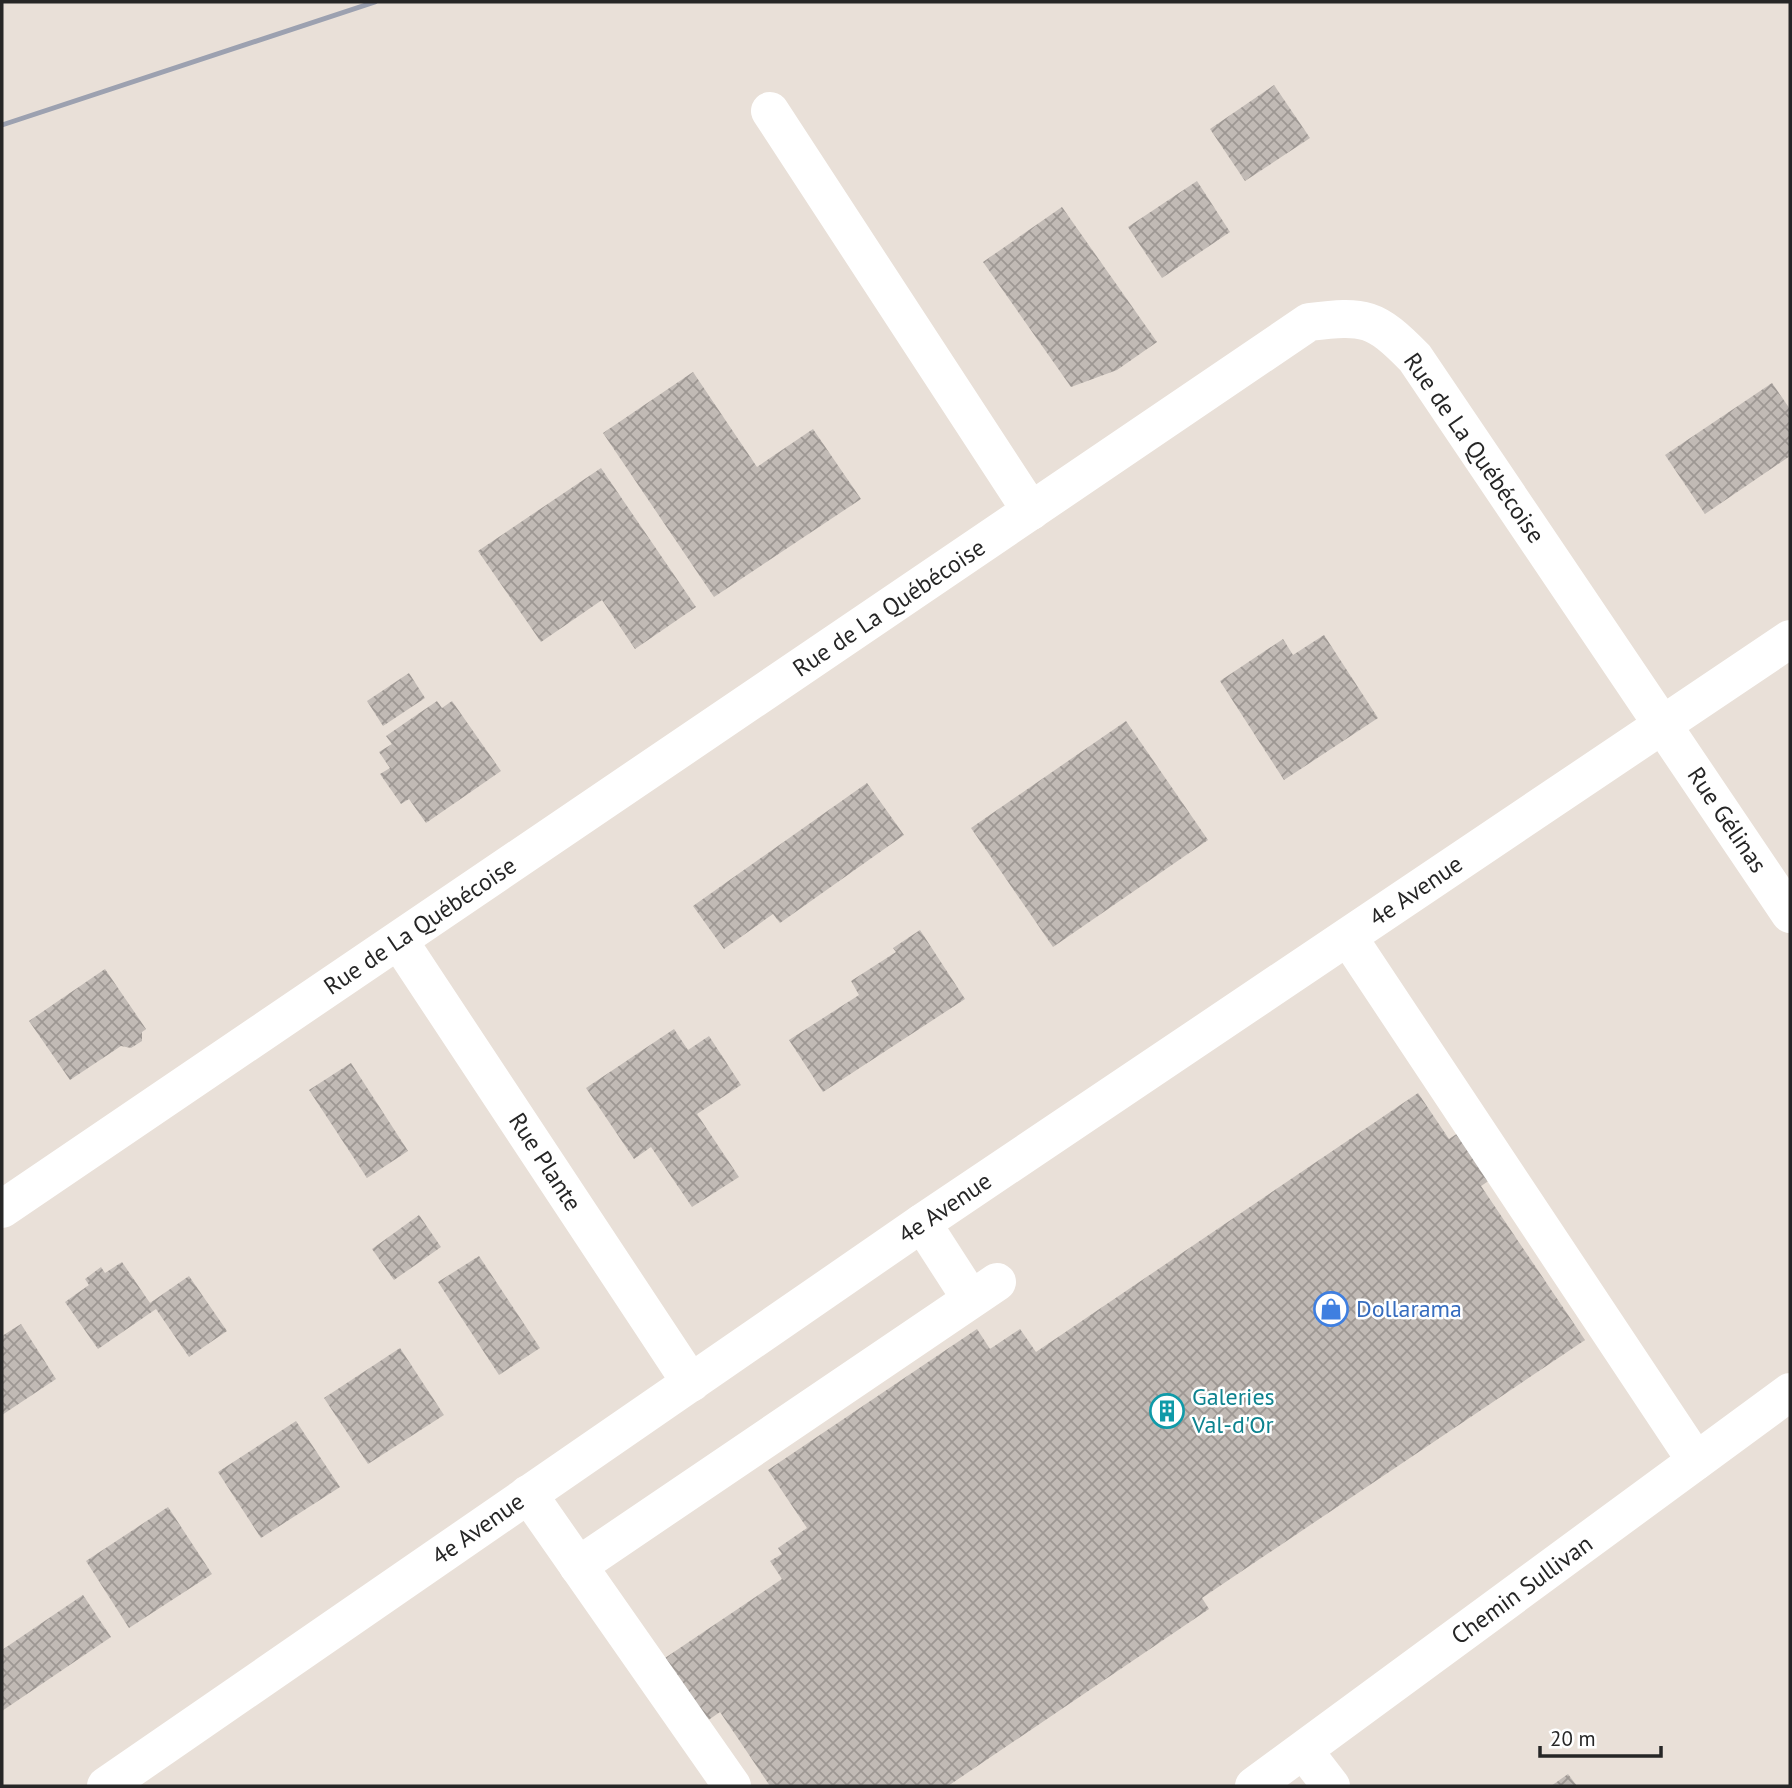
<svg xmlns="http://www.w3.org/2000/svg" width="1792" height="1788" viewBox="0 0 1792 1788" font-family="'PT Sans',sans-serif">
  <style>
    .building { fill: url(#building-cross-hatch) }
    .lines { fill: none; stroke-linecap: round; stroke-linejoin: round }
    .minor { stroke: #fff; stroke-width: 38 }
    .rail { stroke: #9ca1b0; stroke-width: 5 }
    .labels { text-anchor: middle; stroke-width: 5; stroke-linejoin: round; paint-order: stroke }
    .street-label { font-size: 24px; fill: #262626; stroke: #fff }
    .shop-label { font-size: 24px; fill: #366cbe; stroke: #fff; text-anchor: start }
    .culture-label { font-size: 24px; fill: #0d838f; stroke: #fff; text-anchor: start }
  </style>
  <defs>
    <pattern id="building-cross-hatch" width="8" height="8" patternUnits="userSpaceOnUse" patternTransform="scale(1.75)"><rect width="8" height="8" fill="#c1bab5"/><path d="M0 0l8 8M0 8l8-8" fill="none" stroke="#9d9793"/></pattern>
  </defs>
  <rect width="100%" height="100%" fill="#e9e0d8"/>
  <g class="building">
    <path d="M1274 85 1310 138 1245 181 1210 129Z"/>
    <path d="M1197 181 1230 232 1162 278 1128 227Z"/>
    <path d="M1062 207 1157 342 1117 370 1071 387 983 262Z"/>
    <path d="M693 372 757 467 813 429 861 499 714 597 603 433Z"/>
    <path d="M1772 383 1790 409V456L1705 514 1665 455Z"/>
    <path d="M601 468 696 607 635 649 602 600 541 642 478 551Z"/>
    <path d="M1324 635 1378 718 1284 780 1220 681 1283 639 1293 655Z"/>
    <path d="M409 673 425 698 383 726 367 701Z"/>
    <path d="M437 701 442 708 452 701 501 771 426 823 409 799 401 804 380 774 390 768 379 752 392 744 386 736Z"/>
    <path d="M1126 721 1208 840 1053 947 971 828Z"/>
    <path d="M867 783 904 835 780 923 773 914 724 949 693 906Z"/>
    <path d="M920 930 965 999 823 1092 789 1040 859 995 851 981 896 952 893 948Z"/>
    <path d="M105 969 146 1029 142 1032V1041L131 1048 121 1046 70 1080 29 1021Z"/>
    <path d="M674 1029 688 1050 709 1036 741 1085 697 1114 739 1177 692 1207 651 1147 634 1159 586 1088Z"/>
    <path d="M351 1063 408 1151 367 1178 309 1090Z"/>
    <path d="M1418 1093 1449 1139 1458 1133 1490 1180 1481 1186 1585 1340 1202 1598 1209 1609 948 1786H770L720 1712 707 1721 665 1658 782 1579 770 1561 782 1554 778 1548 807 1528 768 1470 977 1329 990 1349 1020 1329 1036 1352Z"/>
    <path d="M419 1215 441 1247 394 1280 372 1249Z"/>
    <path d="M479 1256 540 1348 499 1375 438 1282Z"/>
    <path d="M122 1262 150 1303 189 1276 227 1331 189 1357 156 1309 98 1349 65 1302 89 1285 85 1279 101 1267 105 1273Z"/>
    <path d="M21 1324 56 1379 2 1415V1336Z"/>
    <path d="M400 1348 444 1415 368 1464 324 1398Z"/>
    <path d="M296 1421 340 1487 261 1538 218 1472Z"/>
    <path d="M168 1507 212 1574 129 1628 86 1561Z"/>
    <path d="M83 1595 111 1637 2 1711V1650Z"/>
    <path d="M1568 1774 1577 1786H1551Z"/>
  </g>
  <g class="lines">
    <g class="minor">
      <path d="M770 111 1031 511"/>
      <path d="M1348 937 1696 1461"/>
      <path d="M399 941 691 1383"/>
      <path d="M2 1209 1309 322C1365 315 1375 317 1415 358L1790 914"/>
      <path d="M922 1223 971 1299"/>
      <path d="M528 1494 732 1786"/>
      <path d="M578 1566 997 1282"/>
      <path d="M1304 1751 1331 1786"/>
      <path d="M106 1786 922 1223 1790 639"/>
      <path d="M1254 1786 1790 1392"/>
    </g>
    <path class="rail" d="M2 125 375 2"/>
  </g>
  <defs>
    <g id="shop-ring" transform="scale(1.75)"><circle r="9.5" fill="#fff" stroke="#3f7fe0" stroke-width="1.5"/><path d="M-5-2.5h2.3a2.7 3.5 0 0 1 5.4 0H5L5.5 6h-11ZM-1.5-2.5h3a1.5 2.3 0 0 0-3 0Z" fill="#3f7fe0"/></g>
    <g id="building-ring" transform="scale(1.75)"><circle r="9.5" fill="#fff" stroke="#0f9aa8" stroke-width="1.5"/><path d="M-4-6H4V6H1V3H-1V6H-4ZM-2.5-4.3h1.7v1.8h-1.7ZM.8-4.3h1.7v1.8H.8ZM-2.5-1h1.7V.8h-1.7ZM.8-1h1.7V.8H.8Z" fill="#0f9aa8"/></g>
  </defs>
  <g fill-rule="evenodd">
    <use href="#shop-ring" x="1331" y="1309"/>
    <use href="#building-ring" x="1167" y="1411"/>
  </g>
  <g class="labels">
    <g class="street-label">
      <text transform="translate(1474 448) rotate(55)" y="8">Rue de La Québécoise</text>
      <text transform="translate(889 608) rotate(-34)" y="8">Rue de La Québécoise</text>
      <text transform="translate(1727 820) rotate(56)" y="8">Rue Gélinas</text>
      <text transform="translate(1416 891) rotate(-34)" y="8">4e Avenue</text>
      <text transform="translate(420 926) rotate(-34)" y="8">Rue de La Québécoise</text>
      <text transform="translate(545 1162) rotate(57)" y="8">Rue Plante</text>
      <text transform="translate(945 1208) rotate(-34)" y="8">4e Avenue</text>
      <text transform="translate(478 1529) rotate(-35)" y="8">4e Avenue</text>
      <text transform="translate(1522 1590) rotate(-36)" y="8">Chemin Sullivan</text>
    </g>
    <g class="shop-label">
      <text x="1356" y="1317">Dollarama</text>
    </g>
    <g class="culture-label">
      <text x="1192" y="1405">Galeries<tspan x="1192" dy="28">Val-d'Or</tspan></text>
    </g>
  </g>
  <rect width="1792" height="1788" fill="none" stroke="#262626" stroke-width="7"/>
  <path d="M1540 1746v10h121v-10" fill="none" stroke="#262626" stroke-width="3.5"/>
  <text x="1550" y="1746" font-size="21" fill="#262626" stroke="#ffffff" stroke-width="5" paint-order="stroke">20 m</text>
</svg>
